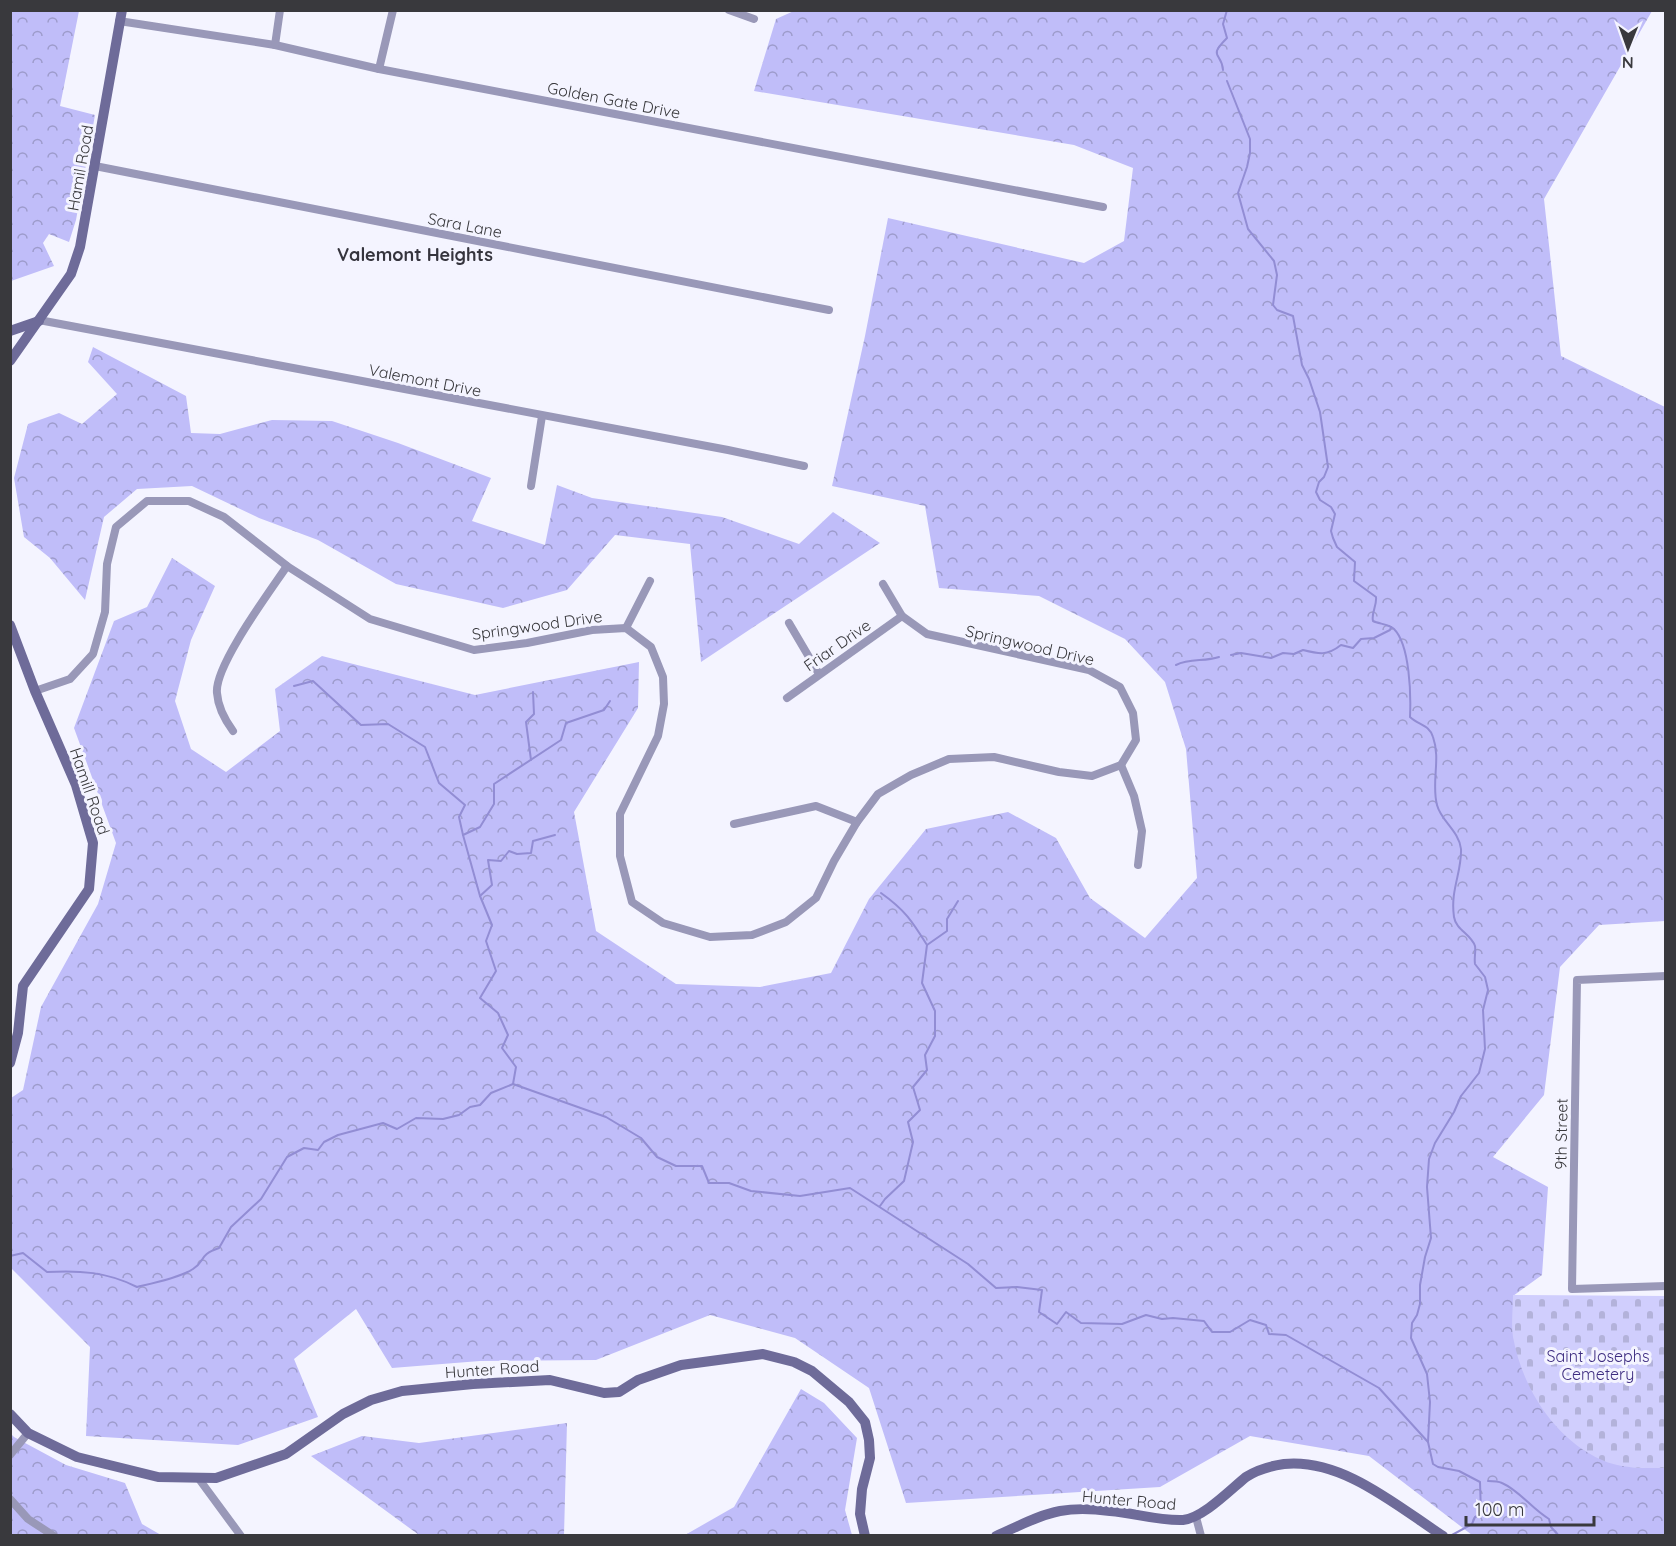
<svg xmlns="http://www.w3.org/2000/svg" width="1676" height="1546" viewBox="0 0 1676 1546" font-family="Quicksand,sans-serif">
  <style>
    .forest { fill: url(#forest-crowns) }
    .cemetery { fill: url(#cemetery-stones) }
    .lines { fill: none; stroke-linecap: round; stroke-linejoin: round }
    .stream { stroke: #928dd4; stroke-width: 2 }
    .street { stroke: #9998b8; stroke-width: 8 }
    .secondary { stroke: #6e6b99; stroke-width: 10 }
    .labels { text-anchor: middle; stroke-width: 6; stroke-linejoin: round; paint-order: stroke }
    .street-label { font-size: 16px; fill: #39393d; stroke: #f4f4ff }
    .park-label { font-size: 16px; fill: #3d2c80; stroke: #f4f4ff }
    .neighbourhood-label { font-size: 18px; font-weight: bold; fill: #35343d; stroke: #f4f4ff }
  </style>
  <defs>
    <pattern id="forest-crowns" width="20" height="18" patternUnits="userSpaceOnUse" patternTransform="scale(1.5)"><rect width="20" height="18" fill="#c0bdf9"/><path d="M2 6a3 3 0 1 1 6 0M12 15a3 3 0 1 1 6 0" fill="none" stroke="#9d9bcb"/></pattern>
    <pattern id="cemetery-stones" width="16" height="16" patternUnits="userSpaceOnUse" patternTransform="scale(1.5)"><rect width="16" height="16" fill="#d0cefd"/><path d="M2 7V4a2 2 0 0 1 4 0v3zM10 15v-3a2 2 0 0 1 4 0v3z" fill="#b3b2da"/></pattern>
  </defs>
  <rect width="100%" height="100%" fill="#f4f4ff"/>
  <g class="forest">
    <path d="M796 10 1652 11 1544 199 1561 356 1665 407V921L1599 925 1560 967 1544 1095 1493 1157 1548 1187 1542 1275 1513 1296 1630 1467 1665 1468V1535H1472L1369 1456 1250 1436 1160 1487 906 1503 869 1388 795 1338 710 1315 596 1360 480 1361 392 1368 356 1309 294 1359 318 1417 238 1445 86 1436 90 1347 11 1268V1098L23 1090 41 1007 98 904 116 843 74 728 114 621 147 607 172 558 215 586 191 640 175 701 191 749 226 772 280 731 275 689 322 656 475 695 639 662 638 708 574 812 596 931 676 984 760 987 831 973 869 899 926 829 1008 812 1056 838 1090 898 1145 938 1197 878 1186 749 1165 682 1125 639 1039 596 939 588 925 506 832 486 865 336 888 218 1084 263 1124 241 1133 168 1074 145 754 91 776 19Z"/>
    <path d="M10 11H79L60 106 95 115 76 220 69 242 49 234 43 243 54 266 11 281Z"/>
    <path d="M93 347 186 396 191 433 220 434 272 420 332 421 398 443 491 478 472 521 545 545 557 485 592 498 722 517 799 544 833 512 880 543 701 662 690 544 615 535 567 590 503 608 396 584 318 540 259 518 192 486 137 489 104 517 85 600 50 558 24 537 14 478 28 424 59 413 82 424 117 394 88 362Z"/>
    <path d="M801 1389 824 1403 857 1438 845 1510 852 1535H685L734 1507Z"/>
    <path d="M567 1423 564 1535H419L311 1456 362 1436 419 1443Z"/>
    <path d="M10 1433 14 1437 66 1465 125 1483 142 1524 161 1535H11Z"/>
  </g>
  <path class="cemetery" d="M1513 1295 1665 1296V1468C1645 1468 1621 1469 1602 1460 1554 1439 1522 1387 1513 1337 1511 1324 1513 1309 1513 1295Z"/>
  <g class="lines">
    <g class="stream">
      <path d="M1223 70C1222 52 1207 58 1227 38L1223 24 1227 10"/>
      <path d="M1227 81 1250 139V153L1247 167 1238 193 1248 229 1274 261 1277 275 1273 305 1277 310 1293 316 1302 365 1309 379 1320 412 1328 467 1324 477 1319 482 1316 492 1320 500 1331 507 1335 514 1331 531 1333 538 1337 547 1355 562 1354 581 1376 597C1377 606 1371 613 1373 621 1379 624 1389 624 1394 629 1410 645 1411 695 1410 717 1418 725 1430 725 1433 737 1441 759 1431 783 1437 805 1441 821 1459 831 1461 849 1462 872 1450 890 1454 917 1456 930 1471 934 1475 946 1476 951 1474 958 1475 964L1485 977 1488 990 1483 1010 1485 1049 1479 1073 1461 1096 1454 1112 1435 1143 1429 1159 1427 1187 1431 1238 1425 1257 1420 1285V1304L1417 1315 1412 1323 1411 1338 1427 1374 1430 1402 1428 1442 1433 1464 1438 1467 1459 1471 1480 1482 1481 1514 1475 1517 1472 1524 1452 1535"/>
      <path d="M1231 655 1241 653 1271 658 1283 653 1294 654 1303 650C1319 654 1327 656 1341 645L1353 648 1361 639 1374 638 1390 630 1391 627"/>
      <path d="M1176 665C1190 658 1204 662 1219 657"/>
      <path d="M294 686 313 681 361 725 388 724 425 747 439 783 465 805 459 817 463 835"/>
      <path d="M531 760 526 722 534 714 533 692"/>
      <path d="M881 893C905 910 912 921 927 945"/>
      <path d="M480 896 492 885 488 860 501 861 509 851 517 854 531 853 533 841 555 835"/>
      <path d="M513 1084 516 1067 502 1048 508 1035 498 1013 480 998 496 971 486 941 492 925 480 896 463 835 480 827 494 804V784L561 740 566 723 604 710 610 701"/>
      <path d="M880 1206 885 1199 904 1181 913 1142 908 1122 920 1110 913 1087 927 1070 925 1055 935 1036V1011L922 983 927 945 947 931V919L958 901"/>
      <path d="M10 1256 23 1253 47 1272C79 1270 108 1272 137 1287 154 1283 179 1278 193 1269 206 1261 198 1255 219 1248L231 1227 261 1199 287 1157 304 1148 318 1150 324 1142 338 1135 383 1123 397 1129 416 1118 443 1119 459 1115 470 1107 480 1105 491 1093 513 1084 606 1117 641 1138 657 1157 676 1166H702L709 1183H729L751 1191 800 1196 850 1188 968 1264 996 1288 1017 1287 1042 1290 1039 1312 1057 1324 1066 1312 1081 1323 1122 1324 1146 1315 1162 1319 1173 1318 1204 1321 1212 1332H1230L1250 1320 1266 1325 1269 1334 1286 1335 1379 1388 1428 1442"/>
      <path d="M1488 1481C1493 1481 1498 1481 1502 1483 1520 1491 1532 1509 1549 1519L1551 1527 1559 1536"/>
    </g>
    <g class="street">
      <path d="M729 10 754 19"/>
      <path d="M119 21 275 45 379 69 1103 207"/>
      <path d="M275 45 280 10"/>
      <path d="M379 69 393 10"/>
      <path d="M95 166 829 310"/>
      <path d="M39 320 728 450 804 466"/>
      <path d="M531 486 542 416"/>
      <path d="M789 623 819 674"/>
      <path d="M626 628 650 581"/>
      <path d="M35 691 70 679 93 654 105 612 107 564 116 527 147 501H189L224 517 287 566 370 619 474 650 527 643 592 630 626 628 651 647 663 677 664 704 658 736 620 814V856L632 902 663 923 710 937 752 935 786 922 816 898 834 861 857 822 878 794 911 775 949 759 994 757 1059 772 1092 776 1121 765 1136 740 1133 713 1120 687 1089 670 927 634 902 616 883 584"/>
      <path d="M787 698 902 616"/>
      <path d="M233 731C225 720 218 708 217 693 214 666 271 590 287 566"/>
      <path d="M1121 765 1134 796 1142 831 1138 865"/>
      <path d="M734 824 816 806 857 822"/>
      <path d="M1666 976 1577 980 1572 1289 1666 1286"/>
      <path d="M10 1455 28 1433"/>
      <path d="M199 1479 241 1536"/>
      <path d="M10 1499 28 1519 54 1536"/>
      <path d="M1196 1517 1201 1536"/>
    </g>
    <g class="secondary">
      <path d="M10 331 39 321"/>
      <path d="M10 361 71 274 80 247 122 10"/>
      <path d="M10 625 35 691 76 785 93 843 89 889 23 986 18 1033 10 1063"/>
      <path d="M10 1414 28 1433 77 1457 158 1477 216 1478 286 1454 343 1414 371 1400 402 1391 473 1384 550 1380 604 1393 619 1392 638 1380 681 1365 763 1354 794 1362 812 1371 849 1402 865 1422 869 1440 870 1458 862 1489 860 1514 865 1536"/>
      <path d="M996 1536C1017 1527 1038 1515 1060 1511 1076 1508 1094 1509 1110 1511 1135 1513 1158 1521 1183 1520 1203 1518 1230 1490 1246 1477 1258 1469 1270 1466 1284 1464 1342 1458 1397 1506 1443 1536"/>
    </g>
  </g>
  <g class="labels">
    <g class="street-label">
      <text transform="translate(614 100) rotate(11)" y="6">Golden Gate Drive</text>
      <text transform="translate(80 168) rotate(-80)" y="6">Hamil Road</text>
      <text transform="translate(465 225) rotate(11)" y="6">Sara Lane</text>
      <text transform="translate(425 380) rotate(11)" y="6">Valemont Drive</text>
      <text transform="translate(537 625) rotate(-8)" y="6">Springwood Drive</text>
      <text transform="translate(837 645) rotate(-35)" y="6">Friar Drive</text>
      <text transform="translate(1030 645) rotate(13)" y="6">Springwood Drive</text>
      <text transform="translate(90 791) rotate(71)" y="6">Hamill Road</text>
      <text transform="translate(1561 1134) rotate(-89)" y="6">9th Street</text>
      <text transform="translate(492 1369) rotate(-4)" y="6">Hunter Road</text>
      <text transform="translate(1129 1500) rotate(5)" y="6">Hunter Road</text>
    </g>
    <g class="park-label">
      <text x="1598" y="1362">Saint Josephs<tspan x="1598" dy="18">Cemetery</tspan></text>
    </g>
    <g class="neighbourhood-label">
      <text x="415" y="261">Valemont Heights</text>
    </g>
  </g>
  <rect width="1676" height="1546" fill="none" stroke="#39393d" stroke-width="24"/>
  <g transform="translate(1628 48) rotate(181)" stroke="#f4f4ff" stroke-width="4.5" paint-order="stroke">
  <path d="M0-4.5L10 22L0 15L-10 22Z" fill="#39393d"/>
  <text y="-9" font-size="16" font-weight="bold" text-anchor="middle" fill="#39393d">N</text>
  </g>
  <path d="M1466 1516v9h128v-9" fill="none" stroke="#39393d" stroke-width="3"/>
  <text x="1475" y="1516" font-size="18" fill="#39393d" stroke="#f4f4ff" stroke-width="4.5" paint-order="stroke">100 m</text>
</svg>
